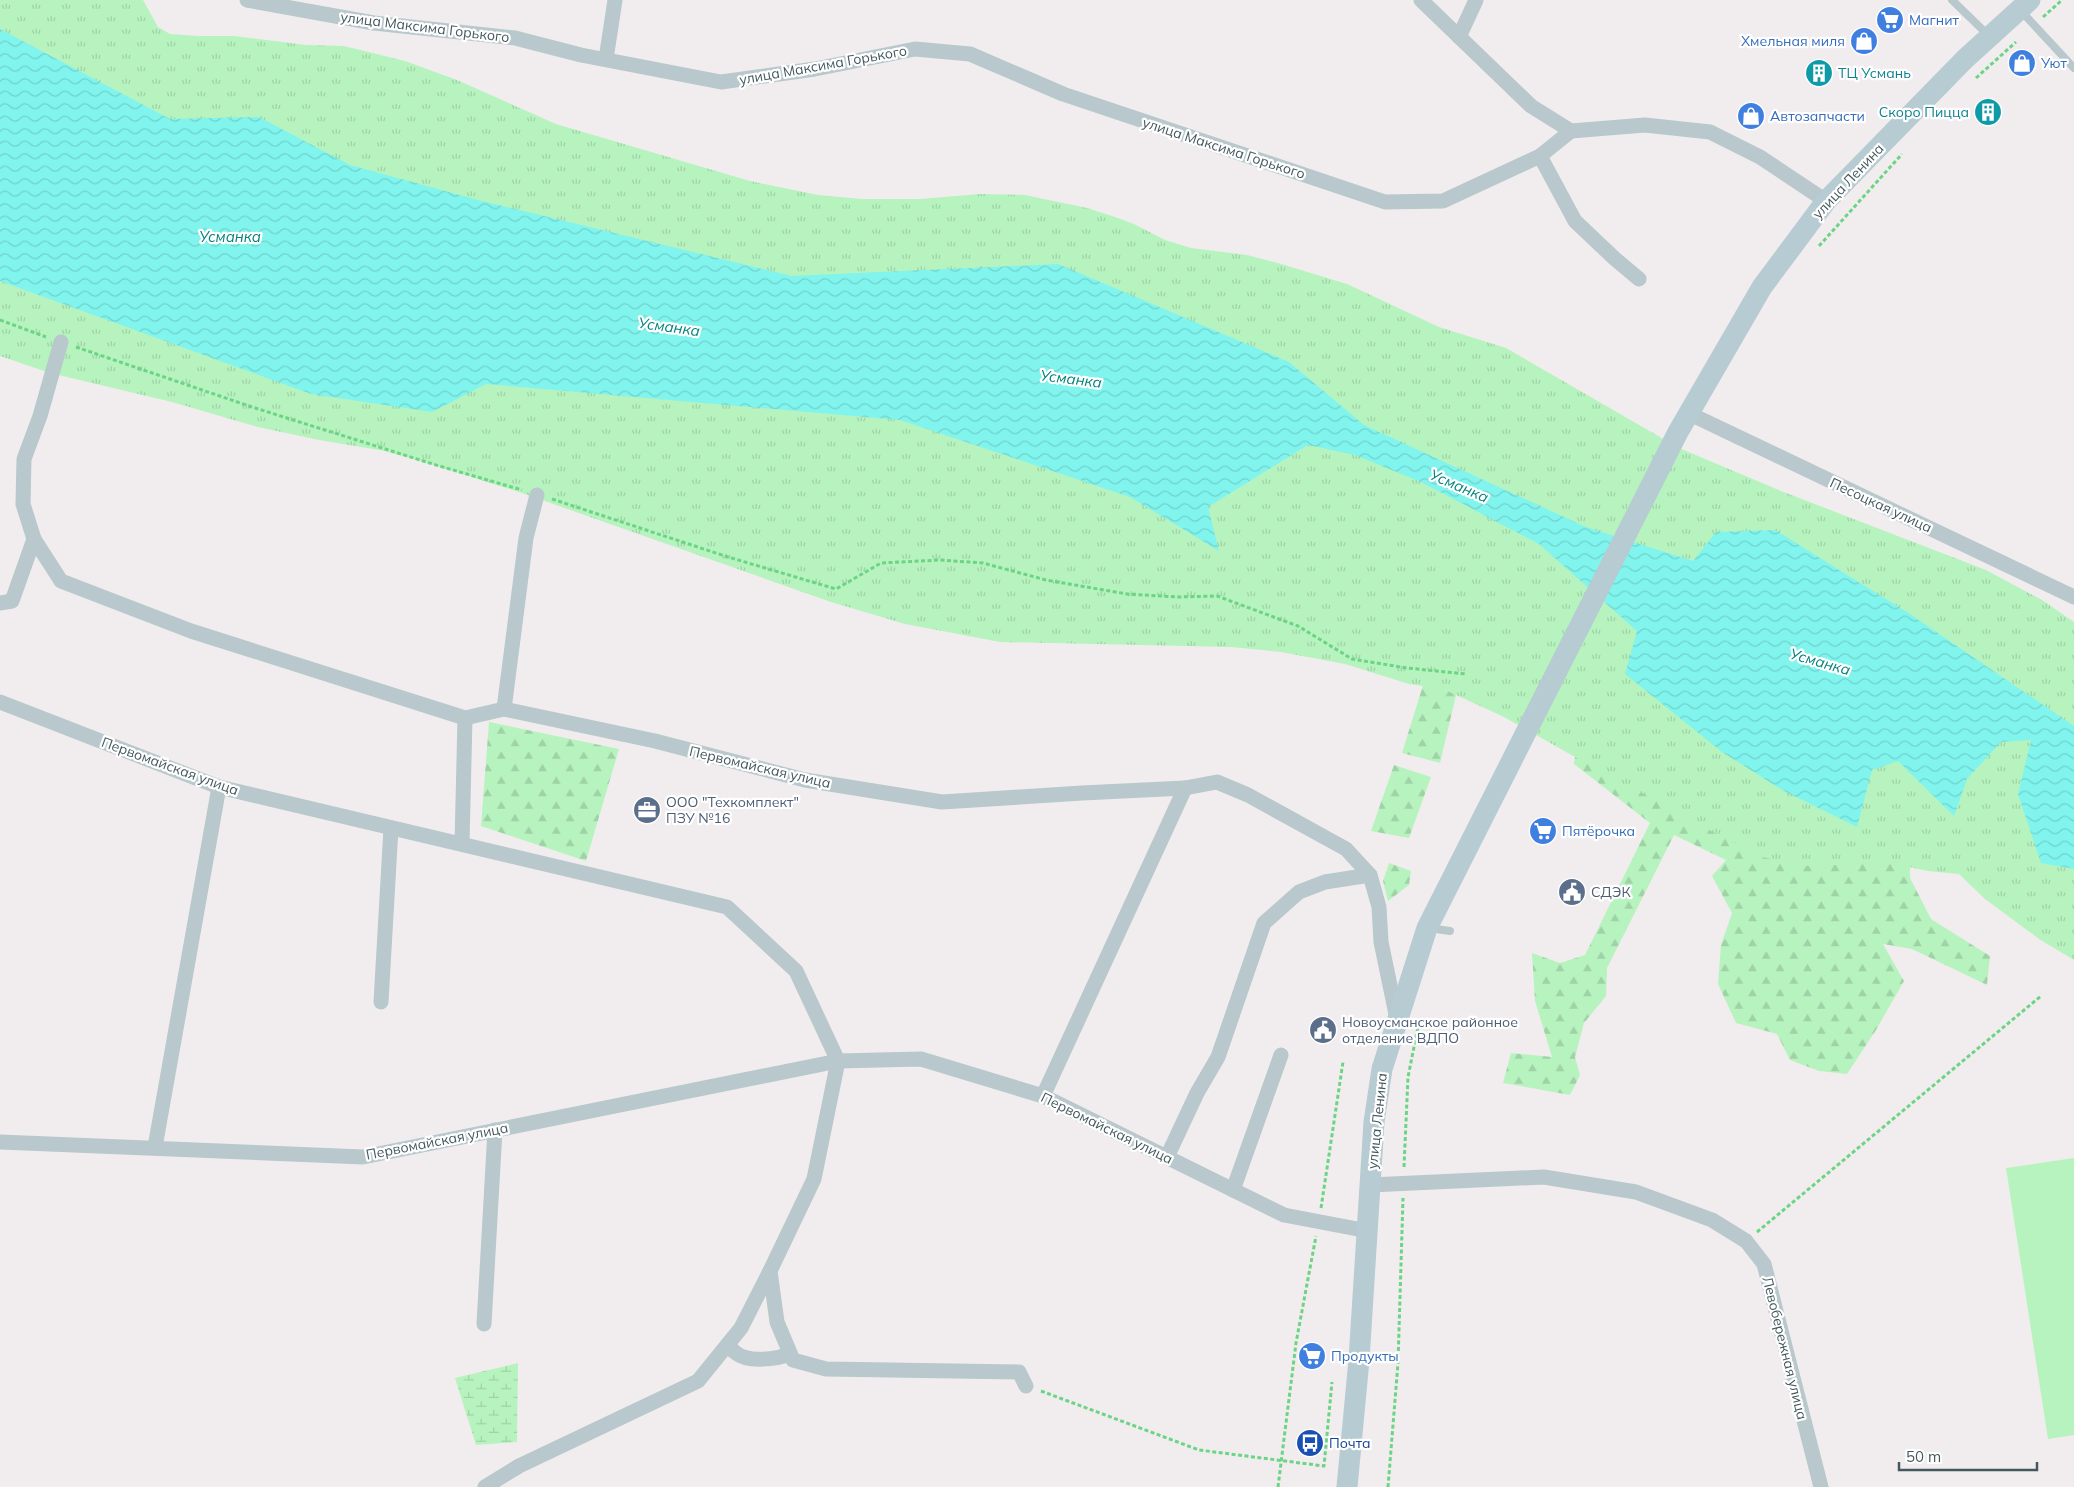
<svg xmlns="http://www.w3.org/2000/svg" width="2074" height="1487" viewBox="0 0 2074 1487" font-family="Mulish,sans-serif">
  <style>
    .grass { fill: #b7f3be }
    .forest { fill: url(#forest-firs) }
    .wetland { fill: url(#wetland-marsh) }
    .park { fill: url(#park-tufts) }
    .water { fill: url(#water-waves) }
    .lines { fill: none; stroke-linecap: round; stroke-linejoin: round }
    .path { stroke: #6cd485; stroke-width: 3; stroke-dasharray: 4 2.5; stroke-linecap: butt }
    .lane { stroke: #b8c8cc; stroke-width: 8 }
    .street { stroke: #b8c8cc; stroke-width: 15 }
    .secondary { stroke: #b7cbd2; stroke-width: 21 }
    .labels { text-anchor: middle; stroke-width: 4.5; stroke-linejoin: round; paint-order: stroke }
    .shop-label { font-size: 14px; fill: #366cbe; stroke: #fff; text-anchor: start }
    .street-label { font-size: 14px; fill: #44585d; stroke: #fff }
    .culture-label { font-size: 14px; fill: #0d838f; stroke: #fff; text-anchor: start }
    .service-label { font-size: 14px; fill: #4e5e75; stroke: #fff; text-anchor: start }
    .transit-label { font-size: 14px; fill: #164399; stroke: #fff; text-anchor: start }
    .water-label { font-size: 15px; font-style: italic; fill: #05837c; stroke: #fff }
  </style>
  <defs>
    <pattern id="forest-firs" width="22" height="20" patternUnits="userSpaceOnUse" patternTransform="scale(1.25)"><rect width="22" height="20" fill="#b7f3be"/><path d="M5 1l3.5 6h-7zM16 11l3.5 6h-7z" fill="#9fd2a6"/></pattern>
    <pattern id="wetland-marsh" width="20" height="14" patternUnits="userSpaceOnUse" patternTransform="scale(1.25)"><rect width="20" height="14" fill="#b7f3be"/><path d="M1 5h8M5 5V1M11 12h8M15 12V8" fill="none" stroke="#9fd2a6"/></pattern>
    <pattern id="park-tufts" width="24" height="20" patternUnits="userSpaceOnUse" patternTransform="scale(1.25)"><rect width="24" height="20" fill="#b7f3be"/><path d="M3 7l-1-3M5 7V3M7 7l1-3M15 17l-1-3M17 17v-4M19 17l1-3" fill="none" stroke="#9fd2a6"/></pattern>
    <pattern id="water-waves" width="16" height="10" patternUnits="userSpaceOnUse" patternTransform="scale(1.25)"><rect width="16" height="10" fill="#80f4ed"/><path d="M0 5q4-4 8 0t8 0" fill="none" stroke="#70d3ce"/></pattern>
  </defs>
  <rect width="100%" height="100%" fill="#f1edee"/>
  <path class="grass" d="M2074 1158V1435L2048 1439 2006 1168Z"/>
  <g class="forest">
    <path d="M1424 682 1457 691 1440 763 1402 753Z"/>
    <path d="M1581 714 1910 835V878L1931 919 1990 956 1987 985 1912 949 1883 944 1904 981 1876 1030 1847 1074 1819 1071 1790 1060 1777 1034 1736 1023 1718 984 1721 945 1732 913 1712 876 1726 860 1674 835 1607 968 1606 996 1584 1023 1575 1057 1580 1075 1570 1095 1503 1083 1511 1053 1552 1057 1535 1001 1532 953 1560 963 1585 955 1650 823 1574 764Z"/>
    <path d="M489 722 619 749 586 861 481 826Z"/>
    <path d="M1394 765 1431 777 1409 838 1371 831Z"/>
    <path d="M1389 863 1411 871 1409 885 1388 901 1383 881Z"/>
  </g>
  <path class="wetland" d="M518 1363 517 1442 476 1445 455 1378Z"/>
  <path class="park" d="M0 0H143L158 27 170 34 198 36H234L306 45 344 46 405 61 457 80 556 124 750 181 818 195 862 199H920L980 194 1025 195 1087 208 1115 217 1134 224 1165 240 1191 248 1247 255 1278 263 1347 284 1439 327 1506 348 1679 448 1781 491 1986 570 2042 600 2074 622V960L2039 939 1985 899 1959 874 1928 871 1871 859 1835 865 1809 866 1762 857 1707 829 1665 804 1623 784 1504 717 1443 689 1409 684 1345 664 1281 652 1231 647 1000 642 905 624 831 602 522 493 430 464 385 451 319 440 258 427 172 402 50 373 0 356Z"/>
  <path class="water" d="M0 29 170 119 259 117 350 165 478 200 792 276 1058 264 1289 362 1364 425 1586 527 1693 561 1716 532 1775 530 1910 614 2074 726V869L2041 863 2018 794 2031 740 2001 742 1967 779 1954 816 1898 761 1872 770 1857 827 1784 791 1722 752 1625 674 1637 631 1539 544 1421 482 1355 455 1308 445 1208 507 1219 551 1130 497 900 420 486 384 432 412 311 394 0 281Z"/>
  <g class="lines">
    <g class="path">
      <path d="M2043 17 2062 0"/>
      <path d="M1976 78 2016 42"/>
      <path d="M1819 246 1902 154"/>
      <path d="M0 320 46 337"/>
      <path d="M76 347 252 407 436 465 522 490"/>
      <path d="M552 499 728 557 836 589 881 563 940 560 983 563 1046 580 1127 594 1179 597 1217 596 1298 626 1352 659 1407 668 1466 674"/>
      <path d="M1404 1167 1408 1077 1419 1022"/>
      <path d="M1321 1208 1343 1062"/>
      <path d="M1757 1232 2041 996"/>
      <path d="M1041 1391 1199 1450 1324 1466 1332 1382"/>
      <path d="M1278 1487 1296 1343 1316 1236"/>
      <path d="M1388 1487 1398 1363 1403 1198"/>
    </g>
    <g class="lane">
      <path d="M1952 0 1988 35"/>
      <path d="M2021 11 2074 68"/>
      <path d="M1429 928 1450 931"/>
    </g>
    <g class="street">
      <path d="M247 0 374 23 515 38 581 55 721 82 815 69 915 49 970 54 1063 94 1385 202 1443 201 1540 156 1571 131"/>
      <path d="M1421 0 1531 106 1571 131 1645 125 1710 132 1760 157 1826 201"/>
      <path d="M1459 37 1476 0"/>
      <path d="M606 59 615 0"/>
      <path d="M1540 156 1575 221 1614 258 1639 279"/>
      <path d="M61 342 40 416 24 459 23 504 34 539 61 581 191 631 465 718"/>
      <path d="M1688 413 2074 597"/>
      <path d="M0 603 12 601 34 539"/>
      <path d="M0 702 219 787 727 907 796 971 838 1061 814 1179 770 1271 777 1322 793 1360 826 1369 1019 1372 1026 1386"/>
      <path d="M504 709 526 538 537 495"/>
      <path d="M462 844 465 718 504 709 655 741 805 780 942 802 1082 793 1185 788"/>
      <path d="M381 1002 391 828"/>
      <path d="M1043 1096 1185 788 1217 782 1248 795 1346 849 1370 875 1379 907 1381 942 1397 1019"/>
      <path d="M0 1142 363 1157 838 1061 921 1059 1043 1096 1284 1215 1368 1231"/>
      <path d="M155 1147 219 787"/>
      <path d="M1167 1157 1197 1093 1218 1057 1264 923 1299 892 1325 882 1370 875"/>
      <path d="M1370 1185 1544 1177 1636 1192 1712 1220 1746 1241 1764 1264 1821 1487"/>
      <path d="M1233 1190 1281 1055"/>
      <path d="M484 1324 495 1130"/>
      <path d="M728 1344C730 1347 733 1351 736 1353 748 1363 777 1359 790 1354"/>
      <path d="M485 1487 519 1466 698 1381 741 1328 770 1271"/>
    </g>
    <path class="secondary" d="M1347 1487 1359 1360 1374 1122 1382 1069 1427 928 1678 432 1762 287 1826 201 1965 59 2030 0"/>
  </g>
  <defs>
    <g id="supermarket-disc" transform="scale(1.4375)"><circle r="9.5" fill="#3f7fe0" stroke="#fff"/><path d="M-6-5.5h2.5l.6 2H6L4.5 2H-2.5L-4.4-4H-6ZM-1.5 3.2a1.3 1.3 0 1 0 .1 0ZM3 3.2a1.3 1.3 0 1 0 .1 0Z" fill="#fff"/></g>
    <g id="shop-disc" transform="scale(1.4375)"><circle r="9.5" fill="#3f7fe0" stroke="#fff"/><path d="M-5-2.5h2.3a2.7 3.5 0 0 1 5.4 0H5L5.5 6h-11ZM-1.5-2.5h3a1.5 2.3 0 0 0-3 0Z" fill="#fff"/></g>
    <g id="building-disc" transform="scale(1.4375)"><circle r="9.5" fill="#0f9aa8" stroke="#fff"/><path d="M-4-6H4V6H1V3H-1V6H-4ZM-2.5-4.3h1.7v1.8h-1.7ZM.8-4.3h1.7v1.8H.8ZM-2.5-1h1.7V.8h-1.7ZM.8-1h1.7V.8H.8Z" fill="#fff"/></g>
    <g id="office-disc" transform="scale(1.4375)"><circle r="9.5" fill="#5c6f8a" stroke="#fff"/><path d="M-6-3h4V-5.5h4V-3h4V5H-6ZM-1-4.5V-3h2v-1.5ZM-6 0V1H6V0Z" fill="#fff"/></g>
    <g id="civic-disc" transform="scale(1.4375)"><circle r="9.5" fill="#5c6f8a" stroke="#fff"/><path d="M-.6-6.5H3V-4.5H.6V-3L4-1V1h2V6H-6V1h2V-1L-.6-3ZM-1.2 2.5V6h2.4V2.5Z" fill="#fff"/></g>
    <g id="bus-disc" transform="scale(1.4375)"><circle r="9.5" fill="#1a4fb4" stroke="#fff"/><path d="M-5-6H5V4H4V6H2V4H-2V6H-4V4H-5ZM-3.5-4V0h7V-4ZM-3.5 1.2v1.5H-2V1.2ZM2 1.2v1.5H3.5V1.2Z" fill="#fff"/></g>
  </defs>
  <g fill-rule="evenodd">
    <use href="#supermarket-disc" x="1890" y="20"/>
    <use href="#shop-disc" x="1864" y="41"/>
    <use href="#shop-disc" x="2022" y="63"/>
    <use href="#building-disc" x="1819" y="73"/>
    <use href="#building-disc" x="1988" y="112"/>
    <use href="#shop-disc" x="1751" y="116"/>
    <use href="#office-disc" x="647" y="810"/>
    <use href="#supermarket-disc" x="1543" y="831"/>
    <use href="#civic-disc" x="1572" y="892"/>
    <use href="#civic-disc" x="1323" y="1030"/>
    <use href="#supermarket-disc" x="1312" y="1356"/>
    <use href="#bus-disc" x="1310" y="1443"/>
  </g>
  <g class="labels">
    <g class="shop-label">
      <text x="1909" y="25">Магнит</text>
      <text x="1845" y="46" text-anchor="end">Хмельная миля</text>
      <text x="2041" y="68">Уют</text>
      <text x="1770" y="121">Автозапчасти</text>
      <text x="1562" y="836">Пятёрочка</text>
      <text x="1331" y="1361">Продукты</text>
    </g>
    <g class="street-label">
      <text transform="translate(425 27) rotate(7)" y="5">улица Максима Горького</text>
      <text transform="translate(823 65) rotate(-10)" y="5">улица Максима Горького</text>
      <text transform="translate(1224 148) rotate(18)" y="5">улица Максима Горького</text>
      <text transform="translate(1848 181) rotate(-47)" y="5">улица Ленина</text>
      <text transform="translate(1881 505) rotate(25)" y="5">Песоцкая улица</text>
      <text transform="translate(170 766) rotate(20)" y="5">Первомайская улица</text>
      <text transform="translate(760 767) rotate(13)" y="5">Первомайская улица</text>
      <text transform="translate(1377 1121) rotate(-84)" y="5">улица Ленина</text>
      <text transform="translate(1107 1128) rotate(26)" y="5">Первомайская улица</text>
      <text transform="translate(437 1141) rotate(-11)" y="5">Первомайская улица</text>
      <text transform="translate(1785 1348) rotate(76)" y="5">Левобережная улица</text>
    </g>
    <g class="culture-label">
      <text x="1838" y="78">ТЦ Усмань</text>
      <text x="1969" y="117" text-anchor="end">Скоро Пицца</text>
    </g>
    <g class="service-label">
      <text x="666" y="807">ООО "Техкомплект"<tspan x="666" dy="16">ПЗУ №16</tspan></text>
      <text x="1591" y="897">СДЭК</text>
      <text x="1342" y="1027">Новоусманское районное<tspan x="1342" dy="16">отделение ВДПО</tspan></text>
    </g>
    <g class="transit-label">
      <text x="1329" y="1448">Почта</text>
    </g>
    <g class="water-label">
      <text x="230" y="242">Усманка</text>
      <text transform="translate(669 327) rotate(8)" y="5">Усманка</text>
      <text transform="translate(1071 379) rotate(7)" y="5">Усманка</text>
      <text transform="translate(1459 486) rotate(23)" y="5">Усманка</text>
      <text transform="translate(1820 662) rotate(16)" y="5">Усманка</text>
    </g>
  </g>
  <path d="M1899 1462v8h138v-8" fill="none" stroke="#44585d" stroke-width="2.5"/>
  <text x="1906" y="1462" font-size="15" fill="#44585d" stroke="#ffffff" stroke-width="4" paint-order="stroke">50 m</text>
</svg>
